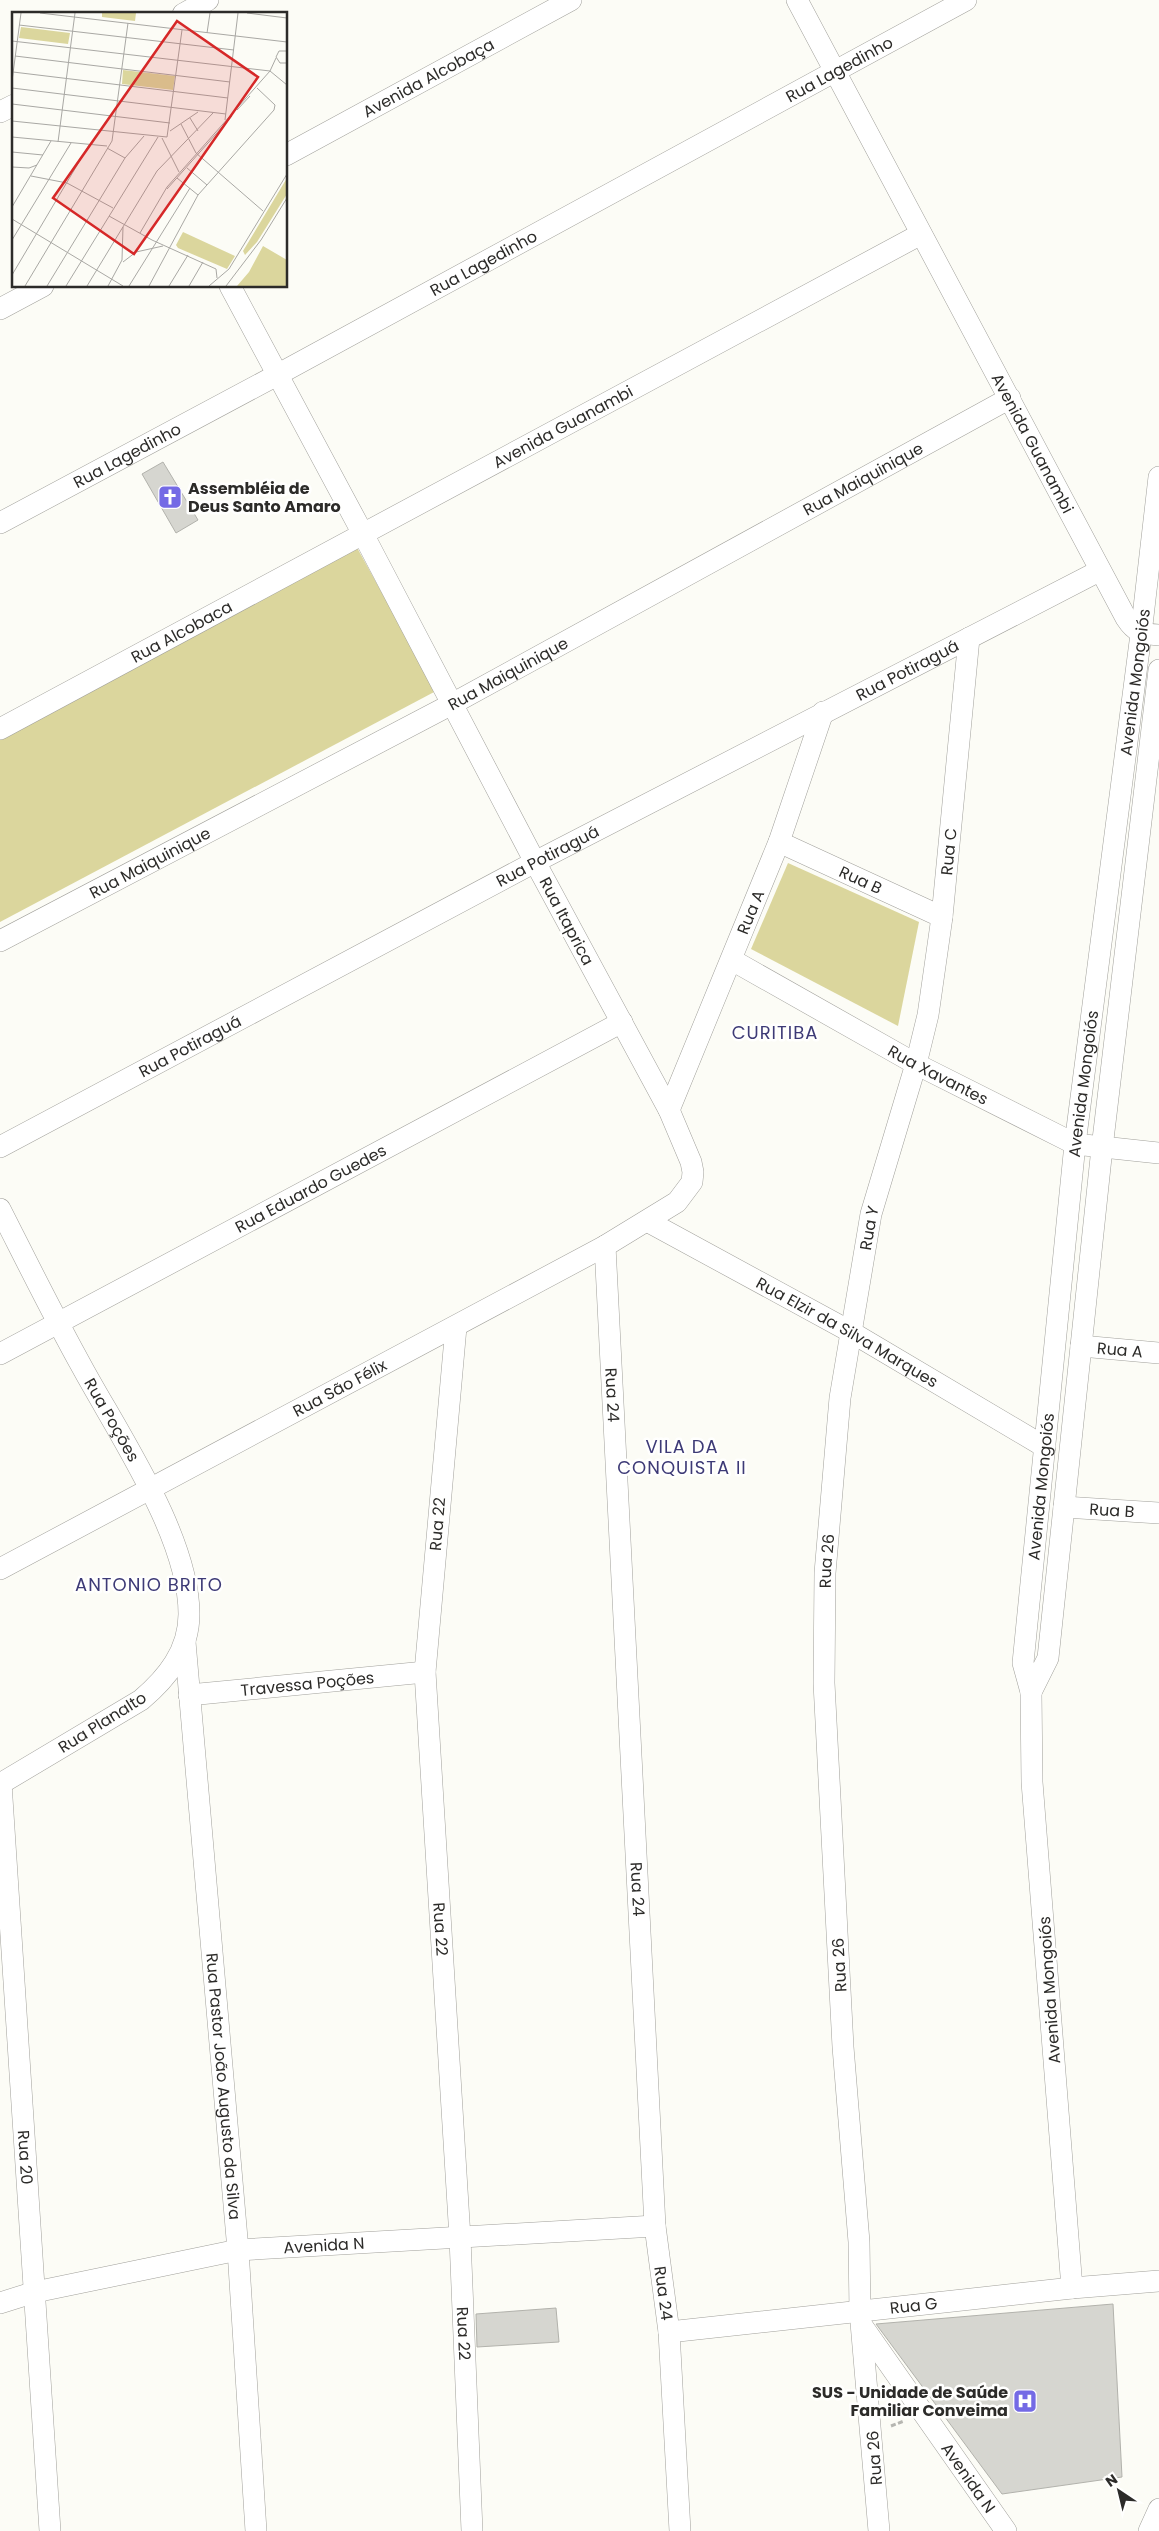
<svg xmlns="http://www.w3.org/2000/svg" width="1159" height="2531" viewBox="0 0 1159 2531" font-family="Poppins,sans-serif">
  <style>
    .green { fill: #dbd69d }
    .building { fill: #d6d6d0; stroke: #b2b2ac }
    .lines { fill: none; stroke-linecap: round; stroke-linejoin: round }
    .minor-casing { stroke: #a1a09b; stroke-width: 22 }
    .path { stroke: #b6b6b1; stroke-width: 3; stroke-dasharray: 5 2.5; stroke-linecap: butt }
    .minor { stroke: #fff; stroke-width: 21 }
    .labels { text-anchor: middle; stroke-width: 5; stroke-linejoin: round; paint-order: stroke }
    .street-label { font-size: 16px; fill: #2c2b29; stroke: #fffffe }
    .poi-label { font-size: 16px; font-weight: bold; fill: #2c2b29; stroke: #fffffe; text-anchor: start }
    .neighbourhood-label { font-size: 18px; letter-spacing: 1px; fill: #3d3a76; stroke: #fffffe }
    .inset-road { fill: none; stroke: #a9a8a4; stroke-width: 1 }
    .view { fill: #d62828; fill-opacity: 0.15; stroke: #d62828; stroke-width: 2.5 }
    .inset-edge { fill: none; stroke: #2c2b29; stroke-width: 2.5 }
  </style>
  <rect width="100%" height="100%" fill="#fcfcf6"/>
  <g class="green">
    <path d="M355 544 436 691 0 922V735Z"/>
    <path d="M788 863 919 922 898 1026 751 949Z"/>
  </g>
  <g class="building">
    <path d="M163 462 198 520 176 533 142 474Z"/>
    <path d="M1113 2304 1122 2477 1002 2494 876 2324Z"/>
    <path d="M556 2308 559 2342 477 2347 476 2314Z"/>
  </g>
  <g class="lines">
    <g class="minor-casing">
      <g id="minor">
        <path id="s1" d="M797 0 1126 618C1135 632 1142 634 1159 635"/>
        <path d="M183 14 208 0"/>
        <path d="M0 112 14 105"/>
        <path id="s2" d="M286 155 571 0"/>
        <path d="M0 309 43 286"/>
        <path id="s3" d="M0 523 277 375 966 0"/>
        <path id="s4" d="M0 729 921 234"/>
        <path id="s5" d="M779 842 942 917"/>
        <path id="s6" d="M0 941 452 704 1010 398"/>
        <path id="s7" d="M732 960 916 1064 1075 1144 1159 1153"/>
        <path id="s8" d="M669 1110 779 842 823 712"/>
        <path id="s9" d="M0 1147 535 862 1099 571"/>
        <path id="s10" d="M0 1209C27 1262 53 1315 82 1367 119 1435 189 1537 189 1614 189 1651 167 1678 141 1700L0 1784"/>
        <path id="s11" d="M647 1221 851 1332 1045 1447"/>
        <path id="s12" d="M605 1246 655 2226 669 2332 680 2531"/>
        <path id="s13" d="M456 1327 425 1672 460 2238 472 2531"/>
        <path id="s14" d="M1081 1346 1159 1353"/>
        <path id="s15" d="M0 1354 622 1022"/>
        <path id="s16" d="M1064 1507 1159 1513"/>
        <path id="s17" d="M0 1569 605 1246 677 1202 692 1182 693 1172 691 1162 669 1110 535 862 363 534 230 286"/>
        <path id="s18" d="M185 1642 238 2250 256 2531"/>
        <path d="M1031 1692 1048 1658 1102 1148 1159 670"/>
        <path id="s19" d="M189 1695 425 1672"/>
        <path id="s20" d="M1 1783 50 2531"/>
        <path id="s21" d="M1072 2288 1032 1782 1031 1692 1023 1663 1075 1144 1141 634 1159 477"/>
        <path id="s22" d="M0 2303 35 2292 238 2250 655 2226"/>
        <path id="s23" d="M863 2327 1006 2531"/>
        <path id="s24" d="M669 2332 1072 2288 1159 2281"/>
        <path id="s25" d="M879 2531 860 2311 859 2242 843 2047 824 1683 825 1573 840 1398 871 1214 916 1064 928 1015 942 917 969 638"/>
        <path d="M1149 2531 1159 2509"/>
      </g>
    </g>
    <path class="path" d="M891 2426 904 2421"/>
    <use href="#minor" class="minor"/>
  </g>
  <defs>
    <g id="church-square" transform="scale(1.25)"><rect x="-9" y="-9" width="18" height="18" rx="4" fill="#746ae5" stroke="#fffffe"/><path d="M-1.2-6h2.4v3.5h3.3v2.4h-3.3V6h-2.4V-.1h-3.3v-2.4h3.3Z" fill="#fff"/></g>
    <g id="hospital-square" transform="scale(1.25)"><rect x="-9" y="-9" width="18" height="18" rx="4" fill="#746ae5" stroke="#fffffe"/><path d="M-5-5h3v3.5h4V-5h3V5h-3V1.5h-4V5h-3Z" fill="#fff"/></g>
  </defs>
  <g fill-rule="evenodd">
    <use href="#church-square" x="170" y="497"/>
    <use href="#hospital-square" x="1025" y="2401"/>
  </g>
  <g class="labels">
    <g class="street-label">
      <text dy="6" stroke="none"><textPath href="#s3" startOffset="954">Rua Lagedinho</textPath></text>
      <text dy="6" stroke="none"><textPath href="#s2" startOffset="162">Avenida Alcobaça</textPath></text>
      <text dy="6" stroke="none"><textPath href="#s3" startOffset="549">Rua Lagedinho</textPath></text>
      <text dy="6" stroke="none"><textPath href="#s4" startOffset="639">Avenida Guanambi</textPath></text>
      <text dy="6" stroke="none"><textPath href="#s1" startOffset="502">Avenida Guanambi</textPath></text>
      <text dy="6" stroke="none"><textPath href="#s3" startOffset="144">Rua Lagedinho</textPath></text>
      <text dy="6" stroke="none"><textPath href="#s6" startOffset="979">Rua Maiquinique</textPath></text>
      <text dy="6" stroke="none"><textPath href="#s4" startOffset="206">Rua Alcobaca</textPath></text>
      <text dy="6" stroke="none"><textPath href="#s9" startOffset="1025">Rua Potiraguá</textPath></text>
      <text dy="6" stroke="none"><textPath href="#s6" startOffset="574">Rua Maiquinique</textPath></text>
      <text dy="6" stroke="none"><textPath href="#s21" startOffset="1615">Avenida Mongoiós</textPath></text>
      <text dy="6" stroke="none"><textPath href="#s25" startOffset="1694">Rua C</textPath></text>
      <text dy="6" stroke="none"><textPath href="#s9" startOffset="620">Rua Potiraguá</textPath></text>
      <text dy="6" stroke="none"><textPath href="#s6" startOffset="169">Rua Maiquinique</textPath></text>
      <text dy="6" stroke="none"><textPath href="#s5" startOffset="90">Rua B</textPath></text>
      <text dy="6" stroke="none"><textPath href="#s8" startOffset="214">Rua A</textPath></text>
      <text transform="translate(567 921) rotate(62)" y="6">Rua Itaprica</text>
      <text dy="6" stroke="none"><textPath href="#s9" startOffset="215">Rua Potiraguá</textPath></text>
      <text dy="6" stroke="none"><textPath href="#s7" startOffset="236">Rua Xavantes</textPath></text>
      <text dy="6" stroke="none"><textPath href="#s21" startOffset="1210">Avenida Mongoiós</textPath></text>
      <text dy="6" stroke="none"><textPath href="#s15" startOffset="352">Rua Eduardo Guedes</textPath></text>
      <text dy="6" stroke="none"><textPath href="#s25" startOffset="1308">Rua Y</textPath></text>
      <text dy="6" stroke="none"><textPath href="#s11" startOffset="229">Rua Elzir da Silva Marques</textPath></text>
      <text dy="6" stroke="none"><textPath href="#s14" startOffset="39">Rua A</textPath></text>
      <text dy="6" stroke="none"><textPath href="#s17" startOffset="385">Rua São Félix</textPath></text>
      <text dy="6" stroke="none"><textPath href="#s12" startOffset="149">Rua 24</textPath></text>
      <text dy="6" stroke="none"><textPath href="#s10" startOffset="239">Rua Poções</textPath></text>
      <text dy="6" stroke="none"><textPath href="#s21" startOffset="805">Avenida Mongoiós</textPath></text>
      <text dy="6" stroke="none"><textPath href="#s16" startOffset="48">Rua B</textPath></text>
      <text transform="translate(437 1524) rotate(-85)" y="6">Rua 22</text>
      <text dy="6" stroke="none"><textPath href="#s25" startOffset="972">Rua 26</textPath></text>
      <text dy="6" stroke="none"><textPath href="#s19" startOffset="119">Travessa Poções</textPath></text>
      <text transform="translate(102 1722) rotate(-32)" y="6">Rua Planalto</text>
      <text dy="6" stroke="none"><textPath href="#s12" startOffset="644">Rua 24</textPath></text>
      <text dy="6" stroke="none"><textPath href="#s13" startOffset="604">Rua 22</textPath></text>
      <text transform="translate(839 1965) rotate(-93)" y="6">Rua 26</text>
      <text transform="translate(1049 1990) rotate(-94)" y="6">Avenida Mongoiós</text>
      <text dy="6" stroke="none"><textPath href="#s18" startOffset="446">Rua Pastor João Augusto da Silva</textPath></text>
      <text dy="6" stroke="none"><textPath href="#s20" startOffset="375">Rua 20</textPath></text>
      <text dy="6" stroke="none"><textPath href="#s22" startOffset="330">Avenida N</textPath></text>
      <text dy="6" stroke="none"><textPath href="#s12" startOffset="1049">Rua 24</textPath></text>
      <text dy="6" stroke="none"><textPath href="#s24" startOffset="246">Rua G</textPath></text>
      <text dy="6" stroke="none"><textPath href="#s13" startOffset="1009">Rua 22</textPath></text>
      <text transform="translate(874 2458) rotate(-94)" y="6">Rua 26</text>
      <text dy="6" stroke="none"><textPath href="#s23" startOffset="184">Avenida N</textPath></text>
    </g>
    <g class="poi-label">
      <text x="188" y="494">Assembléia de<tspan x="188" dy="18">Deus Santo Amaro</tspan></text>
      <text x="1008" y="2398" text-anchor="end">SUS - Unidade de Saúde<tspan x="1008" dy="18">Familiar Conveima</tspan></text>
    </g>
    <g class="neighbourhood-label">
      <text x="775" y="1039">CURITIBA</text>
      <text x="682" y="1453">VILA DA<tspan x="682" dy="21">CONQUISTA II</tspan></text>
      <text x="149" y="1591">ANTONIO BRITO</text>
    </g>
  </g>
  <g transform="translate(12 12)">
    <rect width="275" height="275" fill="#fcfcf6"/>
    <path d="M90 1H124L123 9 90 5ZM9 15 58 21 56 32 7 26ZM111 58 163 64 161 78 110 72ZM275 166V182L245 230 233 243 231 239ZM171 220 223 244 215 257 166 236 164 233ZM251 234 275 248V274H225L237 260Z" fill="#dbd69d"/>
    <path class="inset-road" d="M28 1 275 30M235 1 275 6M7 13 222 38M195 21 198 1M0 29 258 59 275 73M275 39H267L264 45 268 51H275M3 44 218 70M1 60 216 86M0 69 9 1M0 76 214 102M0 92 158 111M225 98 238 84M178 106 186 119M213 108 226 1M0 109 155 125 170 18M169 112 184 141 251 199M158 119 186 100M0 125 95 134M150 126 167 160M46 130 63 1M95 136 113 146M0 140 31 143M0 155 17 156 25 153M175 156 195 173M19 164 55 171 101 196M165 166 186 183M155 177 220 104M0 195 39 129M97 204 140 228 204 257 205 266M0 207 111 274M128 221 155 175 258 59 264 46M0 228 59 131M111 250 124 240 151 234M0 263 77 133M13 274 100 129 116 11M35 274 113 146 132 124M54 274 146 125M75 274 145 159 201 101M96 274 110 248 111 215M117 274 178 176M137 274 186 183 262 98 263 93 245 76M157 274 176 243M177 274 191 250M197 274 217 257 275 162M214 274 249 228 275 186"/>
    <path class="view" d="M165 9 246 65 122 242 41 186Z"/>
    <rect width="275" height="275" class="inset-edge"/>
  </g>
  <g transform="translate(1119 2491) rotate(325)" stroke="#fffffe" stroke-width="4" paint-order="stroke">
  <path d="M0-4L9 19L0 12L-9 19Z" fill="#2c2b29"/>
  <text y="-8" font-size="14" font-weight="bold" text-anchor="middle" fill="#2c2b29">N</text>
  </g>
</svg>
